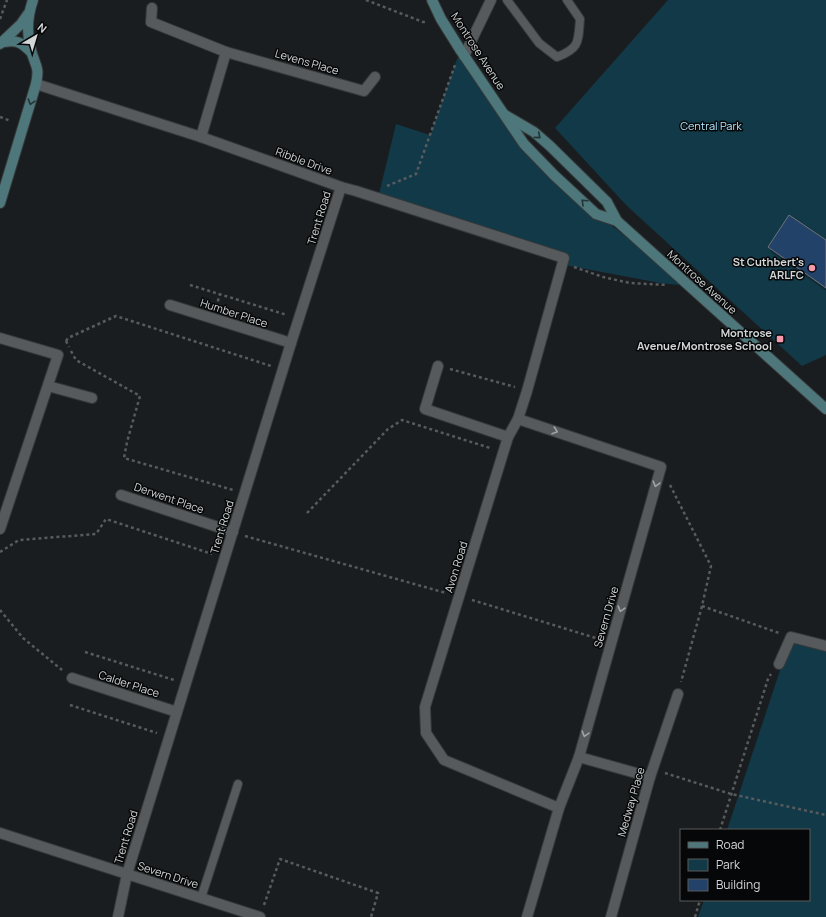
<svg xmlns="http://www.w3.org/2000/svg" width="826" height="917" viewBox="0 0 826 917" font-family="Manrope,sans-serif">
  <style>
    .green { fill: #123947 }
    .building { fill: #224269; stroke: #6f7275; filter: url(#shadow) }
    .lines { fill: none; stroke-linecap: round; stroke-linejoin: round }
    .lane-casing { stroke: #36393a; stroke-width: 10 }
    .street-casing { stroke: #36393a; stroke-width: 12 }
    .secondary-casing { stroke: #36393a; stroke-width: 12 }
    .path { stroke: #585b5d; stroke-width: 2.5; stroke-dasharray: 3 3; stroke-linecap: butt }
    .lane { stroke: #565a5c; stroke-width: 8 }
    .street { stroke: #565a5c; stroke-width: 10 }
    .secondary { stroke: #4d777a; stroke-width: 10 }
    .oneway { stroke: #223436 }
    .oneway2 { stroke: #a1a4a6 }
    .poi-dot { fill: #f39aab; stroke: #060708; stroke-width: 1.5 }
    .labels { text-anchor: middle; stroke-width: 3; stroke-linejoin: round; paint-order: stroke }
    .street-label { font-size: 11px; fill: #d3d6d7; stroke: #060708 }
    .park-label { font-size: 11px; fill: #b0e7ff; stroke: #060708 }
    .poi-label { font-size: 11px; font-weight: bold; fill: #d3d6d7; stroke: #060708; text-anchor: end }
  </style>
  <defs>
    <filter id="shadow"><feDropShadow dx="3.5" dy="3.5" stdDeviation="1" flood-color="#0009"/></filter>
  </defs>
  <rect width="100%" height="100%" fill="#1a1d1f"/>
  <g class="green">
    <path d="M668 0H826V355L802 366 627 206 555 128Z"/>
    <path d="M461 51 548 175 688 286 660 283 570 266 378 198 396 124 430 135 457 59Z"/>
    <path d="M791 637 826 645V917H698L704 900H809V830H727Z"/>
  </g>
  <path class="building" d="M789 215 826 240V288L768 247Z"/>
  <g class="lines">
    <g class="lane-casing">
      <g id="lane">
        <path d="M507 0 539 43 557 57C580 48 578 42 580 19L567 0"/>
        <path d="M201 898 238 784"/>
      </g>
    </g>
    <g class="street-casing">
      <g id="street">
        <path d="M152 8 151 22 226 52 201 137"/>
        <path d="M226 52 364 91 375 77"/>
        <path d="M464 56 491 0"/>
        <path d="M36 84 201 137 341 187 356 191 564 258 527 391 518 419 508 437 425 707 426 733 444 760 559 808"/>
        <path d="M170 305 291 343"/>
        <path d="M0 338 58 355 0 529"/>
        <path d="M438 366 425 409 508 437"/>
        <path d="M48 386 92 398"/>
        <path d="M518 419 661 467 579 757 559 808 527 917"/>
        <path d="M121 495 233 532"/>
        <path d="M779 664 791 637 826 646"/>
        <path d="M72 678 177 712"/>
        <path d="M579 757 650 777"/>
        <path d="M0 833 260 917"/>
        <path d="M118 917 127 874 291 343 341 187"/>
        <path d="M611 917 650 777 678 694"/>
      </g>
    </g>
    <g class="secondary-casing">
      <g id="secondary">
        <path d="M432 0 441 19 461 51 524 144 554 175 596 214 617 221"/>
        <path d="M4 42C17 40 21 42 31 52"/>
        <path d="M0 44 21 24 28 14"/>
        <path d="M505 115 534 132 550 146 607 202 617 221 826 409"/>
        <path d="M0 203 36 84C40 66 35 66 31 50 26 32 27 17 33 0"/>
      </g>
    </g>
    <g class="path">
      <path d="M366 0 423 22H427"/>
      <path d="M0 19 7 0"/>
      <path d="M0 117 11 121"/>
      <path d="M387 186 416 174 455 65"/>
      <path d="M574 267 603 277 630 283 667 285"/>
      <path d="M190 285 287 315"/>
      <path d="M216 307 220 294"/>
      <path d="M66 341 69 347"/>
      <path d="M66 341 68 338 116 316 271 366"/>
      <path d="M71 351 76 360 140 396 127 442 124 458 233 490"/>
      <path d="M450 369 515 387"/>
      <path d="M670 485 711 566 702 606 681 682"/>
      <path d="M307 513 388 429 402 420 490 448"/>
      <path d="M245 536 446 593"/>
      <path d="M0 552 19 540 96 534 106 519 212 554"/>
      <path d="M472 600 599 639"/>
      <path d="M702 606 779 633"/>
      <path d="M0 610 23 638 62 670"/>
      <path d="M85 652 174 680"/>
      <path d="M70 705 157 733"/>
      <path d="M665 773 731 794 826 815"/>
      <path d="M720 830 768 679 771 674"/>
      <path d="M264 905 280 859 378 893 371 917"/>
      <path d="M695 917 700 900"/>
    </g>
    <use href="#lane" class="lane"/>
    <use href="#street" class="street"/>
    <use href="#secondary" class="secondary"/>
  </g>
  <defs><path id="oneway-chevron" d="M-2-3.5L2.5 0L-2 3.5" fill="none" stroke-width="1.6" stroke-linecap="round" stroke-linejoin="round"/></defs>
  <g class="oneway">
    <use href="#oneway-chevron" transform="translate(31 102) rotate(107)"/>
    <use href="#oneway-chevron" transform="translate(538 136) rotate(40)"/>
    <use href="#oneway-chevron" transform="translate(584 202) rotate(-137)"/>
  </g>
  <g class="oneway2">
    <use href="#oneway-chevron" transform="translate(555 431) rotate(19)"/>
    <use href="#oneway-chevron" transform="translate(656 484) rotate(106)"/>
    <use href="#oneway-chevron" transform="translate(621 609) rotate(106)"/>
    <use href="#oneway-chevron" transform="translate(585 734) rotate(106)"/>
  </g>
  <g class="poi-dot">
    <circle cx="812" cy="268" r="4"/>
    <rect x="776" y="335" width="8" height="8" rx="2"/>
  </g>
  <g class="labels">
    <g class="street-label">
      <text transform="translate(478 51) rotate(57)" y="4">Montrose Avenue</text>
      <text transform="translate(307 62) rotate(16)" y="4">Levens Place</text>
      <text transform="translate(304 161) rotate(20)" y="4">Ribble Drive</text>
      <text transform="translate(319 218) rotate(-73)" y="4">Trent Road</text>
      <text transform="translate(702 282) rotate(42)" y="4">Montrose Avenue</text>
      <text transform="translate(234 313) rotate(18)" y="4">Humber Place</text>
      <text transform="translate(169 498) rotate(19)" y="4">Derwent Place</text>
      <text transform="translate(222 527) rotate(-73)" y="4">Trent Road</text>
      <text transform="translate(456 567) rotate(-73)" y="4">Avon Road</text>
      <text transform="translate(606 617) rotate(-74)" y="4">Severn Drive</text>
      <text transform="translate(129 684) rotate(18)" y="4">Calder Place</text>
      <text transform="translate(631 802) rotate(-74)" y="4">Medway Place</text>
      <text transform="translate(126 837) rotate(-73)" y="4">Trent Road</text>
      <text transform="translate(168 875) rotate(18)" y="4">Severn Drive</text>
    </g>
    <g class="park-label">
      <text x="711" y="130">Central Park</text>
    </g>
    <g class="poi-label">
      <text x="804" y="266">St Cuthbert's<tspan x="804" dy="13">ARLFC</tspan></text>
      <text x="772" y="337">Montrose<tspan x="772" dy="13">Avenue/Montrose School</tspan></text>
    </g>
  </g>
  <rect x="680" y="829" width="130" height="72" fill="#060708" stroke="#585a5b"/>
  <rect x="688" y="842" width="20" height="6" fill="#4d777a" stroke="#585a5b"/>
  <text x="716" y="849" font-size="12" fill="#d3d6d7">Road</text>
  <rect x="688" y="859" width="20" height="12" fill="#123947" stroke="#585a5b"/>
  <text x="716" y="869" font-size="12" fill="#d3d6d7">Park</text>
  <rect x="688" y="879" width="20" height="12" fill="#224269" stroke="#585a5b"/>
  <text x="716" y="889" font-size="12" fill="#d3d6d7">Building</text>
  <g transform="translate(36 36) rotate(38)" stroke="#060708" stroke-width="3" paint-order="stroke">
  <path d="M0-3L7 15L0 10L-7 15Z" fill="#d3d6d7"/>
  <text y="-6" font-size="11" font-weight="bold" text-anchor="middle" fill="#d3d6d7">N</text>
  </g>
</svg>
